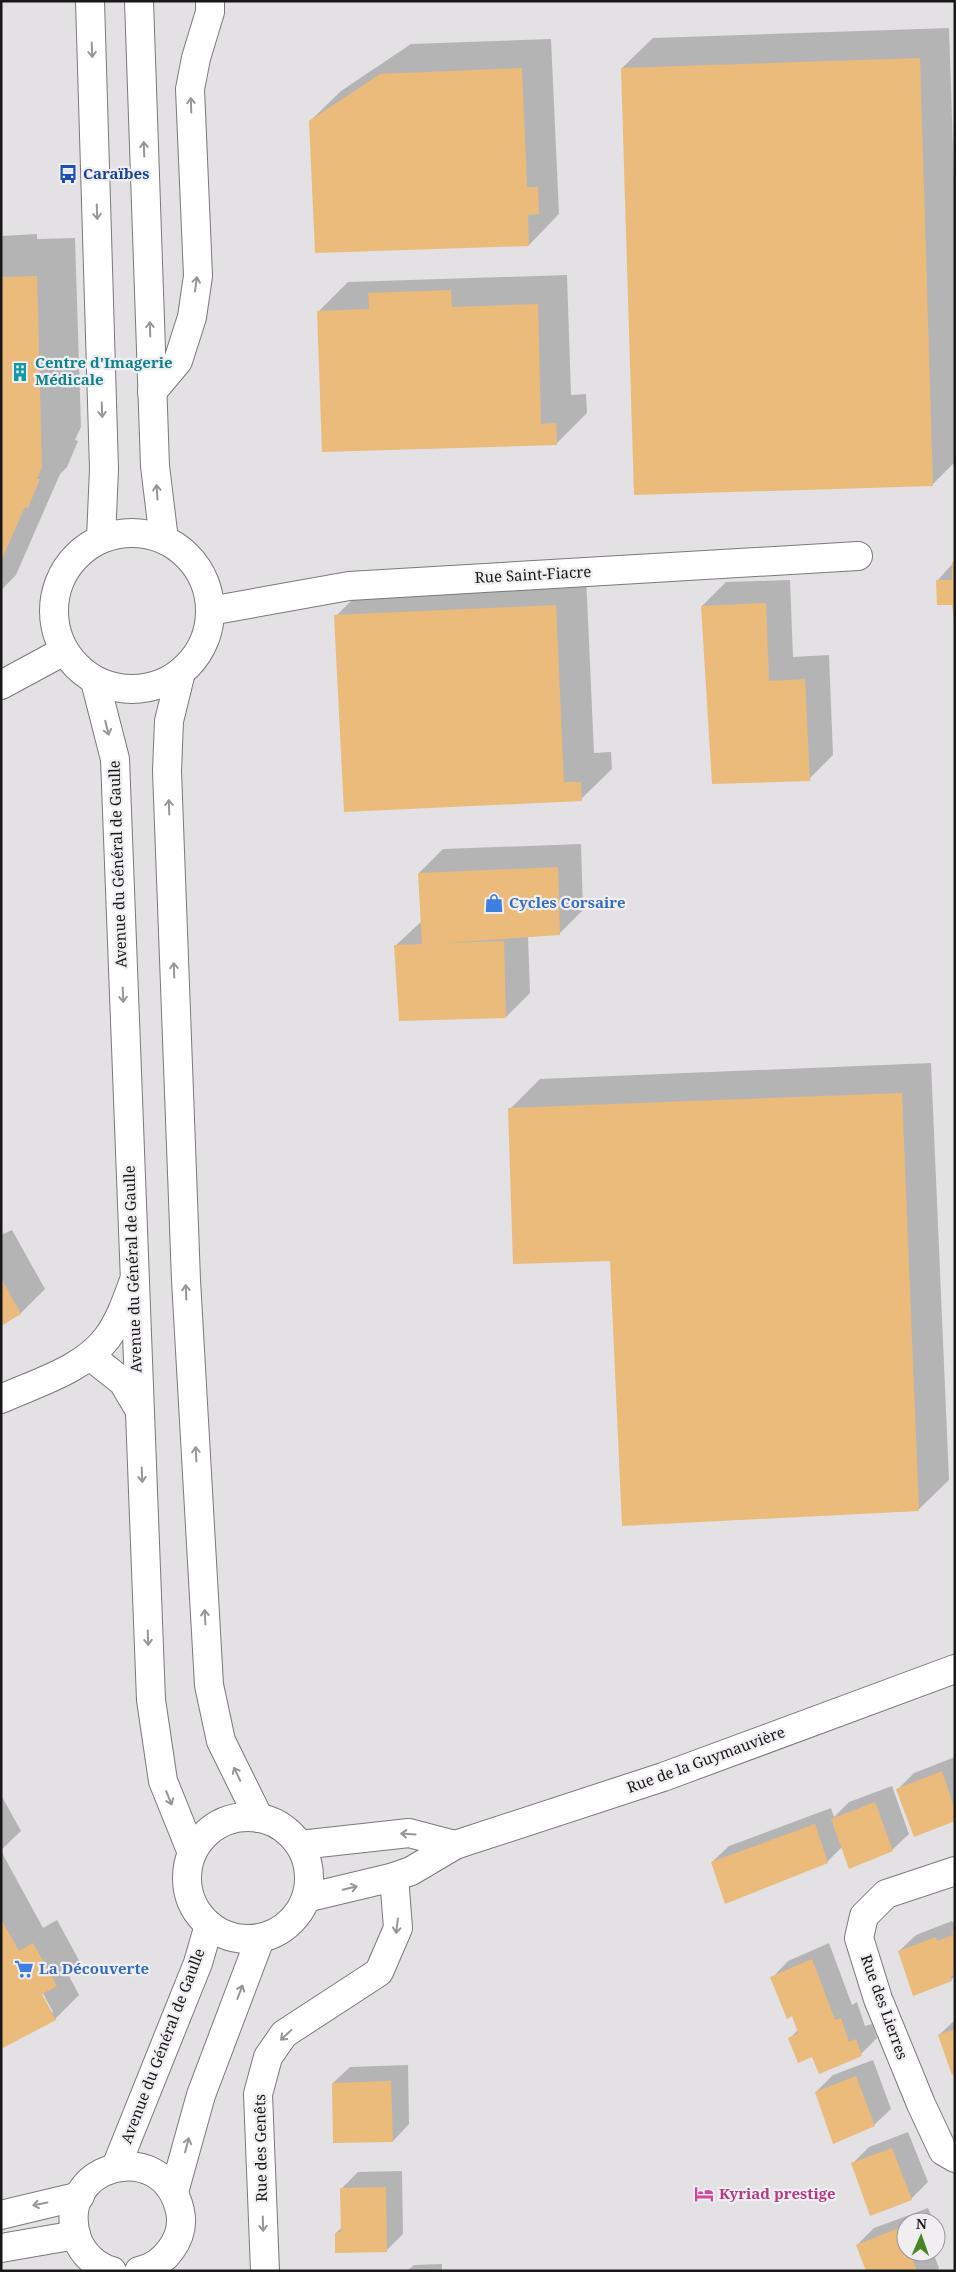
<svg xmlns="http://www.w3.org/2000/svg" width="956" height="2272" viewBox="0 0 956 2272" font-family="'Noto Serif',serif">
  <style>
    .shadow { fill: #0003; fill-rule: evenodd }
    .building { fill: #eabb7a }
    .lines { fill: none; stroke-linecap: round; stroke-linejoin: round }
    .minor-casing { stroke: #7b797b; stroke-width: 30 }
    .major-casing { stroke: #7b797b; stroke-width: 30 }
    .minor { stroke: #fff; stroke-width: 28 }
    .major { stroke: #fff; stroke-width: 28 }
    .oneway { stroke: #989798 }
    .labels { text-anchor: middle; stroke-width: 4.5; stroke-linejoin: round; paint-order: stroke }
    .transit-label { font-size: 15px; font-weight: bold; fill: #164399; stroke: #f0eef1; text-anchor: start }
    .culture-label { font-size: 15px; font-weight: bold; fill: #0d838f; stroke: #f0eef1; text-anchor: start }
    .street-label { font-size: 15px; fill: #191819; stroke: #f0eef1 }
    .shop-label { font-size: 15px; font-weight: bold; fill: #366cbe; stroke: #f0eef1; text-anchor: start }
    .hotel-label { font-size: 15px; font-weight: bold; fill: #b23c85; stroke: #f0eef1; text-anchor: start }
  </style>
  <rect width="100%" height="100%" fill="#e3e1e3"/>
  <g class="shadow">
    <path d="M949 28 955 208V462L932 485 622 68 653 38Z"/>
    <path d="M551 39 559 214 529 245 310 121 341 91 411 44Z"/>
    <path d="M37 234V239L75 238 81 427 75 440 78 441 67 467 60 474 16 575 1 590V236Z"/>
    <path d="M567 275 571 395 586 394 587 413 556 444 318 312 348 282Z"/>
    <path d="M955 561V636L954 603 937 581Z"/>
    <path d="M586 575 594 753 611 752 612 769 581 799 336 616 366 586Z"/>
    <path d="M790 580 793 657 829 655 833 755 809 779 702 606 726 582Z"/>
    <path d="M581 844 583 910 559 934 528 936 530 993 506 1017 395 946 422 921 419 873 443 849Z"/>
    <path d="M931 1063 949 1480 918 1510 510 1109 540 1079Z"/>
    <path d="M12 1230 45 1289 21 1313 1 1324V1235Z"/>
    <path d="M955 1757V1820L898 1789 914 1773Z"/>
    <path d="M892 1786 909 1834 892 1850 842 1847 827 1862H712L729 1846 831 1808 834 1817 849 1802Z"/>
    <path d="M1 1795 21 1831 1 1850Z"/>
    <path d="M1 1851 43 1928 57 1920 80 1962 68 1974 79 1995 55 2019 1 2048ZM40 1988 53 2012H50L38 1989Z"/>
    <path d="M952 1921 955 1925V1976L951 1980 899 1951 916 1935Z"/>
    <path d="M829 1943 852 2005 857 2002 865 2026 872 2024 877 2038 861 2054 813 2056 790 2038 798 2030 793 2015 772 1978 788 1961Z"/>
    <path d="M955 2020V2072L939 2035Z"/>
    <path d="M873 2060 891 2109 874 2125 816 2092 833 2075Z"/>
    <path d="M408 2065 409 2124 393 2141 333 2083 350 2067Z"/>
    <path d="M908 2132 928 2182 911 2199 852 2164 869 2147Z"/>
    <path d="M402 2171 403 2234 386 2251 336 2233 342 2227 341 2189 358 2172Z"/>
    <path d="M928 2208 934 2222H906V2252H933L939 2268 936 2271H867L857 2245 874 2228Z"/>
    <path d="M442 2264V2271H407L414 2265Z"/>
  </g>
  <g class="building">
    <path d="M920 58 933 486 634 495 621 68Z"/>
    <path d="M522 68 527 187H538L539 214 528 215 529 246 315 253 309 121 380 74Z"/>
    <path d="M37 276 42 467 37 479H40L28 508 25 507 1 561V277Z"/>
    <path d="M451 290 452 307 538 304 541 424 556 423 557 445 322 452 317 311 369 309 368 293Z"/>
    <path d="M952 562H955V627L952 605H937L936 580H952Z"/>
    <path d="M766 603 769 681 805 679 810 781 712 784 701 606Z"/>
    <path d="M556 605 564 782H581L582 801 344 812 334 615Z"/>
    <path d="M558 867 560 935 444 943 504 941 506 1018 399 1021 394 945 422 944 418 873Z"/>
    <path d="M902 1093 919 1511 622 1526 610 1261 513 1264 508 1108Z"/>
    <path d="M1 1278 21 1314 1 1326Z"/>
    <path d="M942 1771 955 1810V1821L914 1837 896 1789Z"/>
    <path d="M875 1802 893 1851 849 1869 831 1819Z"/>
    <path d="M815 1824 828 1863 725 1904 711 1862Z"/>
    <path d="M1 1919 19 1951 33 1943 57 1986 42 1994 56 2020 1 2049Z"/>
    <path d="M955 1930V1975L950 1976 952 1981 913 1996 898 1951 936 1937 937 1941 953 1935 951 1931Z"/>
    <path d="M812 1959 835 2020 841 2018 849 2042 856 2039 862 2056 819 2074 812 2057 798 2063 788 2038 798 2033 792 2016 787 2019 770 1977Z"/>
    <path d="M955 2029V2073L952 2075 938 2035Z"/>
    <path d="M856 2076 875 2126 833 2144 815 2092Z"/>
    <path d="M391 2081 393 2142 333 2143 332 2083Z"/>
    <path d="M892 2148 912 2200 870 2216 851 2163Z"/>
    <path d="M386 2187 387 2252 335 2253V2233L341 2232 340 2188Z"/>
    <path d="M906 2225V2252H910L917 2271H866L856 2245Z"/>
  </g>
  <g class="lines">
    <g class="minor-casing">
      <g id="minor">
        <path d="M152 392 178 361 192 317 198 276 190 89 196 58 210 12V1"/>
        <path d="M210 611 349 586 858 556"/>
        <path d="M1 685 64 651"/>
        <path d="M90 1356 123 1382 139 1409"/>
        <path d="M1 1399C36 1383 83 1370 107 1338 119 1322 126 1302 133 1283"/>
        <path d="M300 1845 409 1833 455 1845"/>
        <path d="M955 1871 886 1894 864 1916 859 1938 878 1999 921 2104 943 2151 955 2158"/>
        <path d="M306 1898 394 1877 411 1871 455 1845 663 1777 955 1669"/>
        <path d="M1 2215 80 2196"/>
        <path d="M1 2248 76 2235"/>
        <path d="M265 2271 258 2094 268 2057 284 2034 379 1972 398 1928 394 1877"/>
      </g>
    </g>
    <g class="major-casing">
      <g id="major">
        <path d="M90 1 104 469 101 539"/>
        <path d="M139 1 155 466 164 540"/>
        <circle cx="132" cy="611" r="78"/>
        <path d="M181 672 169 721 167 771 186 1280 209 1685 221 1741 259 1818"/>
        <path d="M95 681 115 759 151 1700 163 1781 192 1853"/>
        <circle cx="248" cy="1878" r="61"/>
        <path d="M116 2167 198 1963 209 1925"/>
        <path d="M174 2192 201 2095 260 1939"/>
        <path d="M112 2271C97 2267 82 2254 77 2238 53 2166 163 2134 180 2211 186 2238 164 2266 139 2271"/>
      </g>
    </g>
    <use href="#minor" class="minor"/>
    <use href="#major" class="major"/>
  </g>
  <defs><path id="oneway-shaft" d="M-6 0H5M1.5-3L5.5 0L1.5 3" fill="none" stroke-width="1.6" stroke-linecap="round" stroke-linejoin="round" transform="scale(1.25)"/></defs>
  <g class="oneway">
    <use href="#oneway-shaft" transform="translate(92 50) rotate(88)"/>
    <use href="#oneway-shaft" transform="translate(191 105) rotate(-92)"/>
    <use href="#oneway-shaft" transform="translate(144 149) rotate(-92)"/>
    <use href="#oneway-shaft" transform="translate(97 212) rotate(88)"/>
    <use href="#oneway-shaft" transform="translate(196 284) rotate(-82)"/>
    <use href="#oneway-shaft" transform="translate(150 329) rotate(-92)"/>
    <use href="#oneway-shaft" transform="translate(102 410) rotate(88)"/>
    <use href="#oneway-shaft" transform="translate(157 492) rotate(-94)"/>
    <use href="#oneway-shaft" transform="translate(107 728) rotate(76)"/>
    <use href="#oneway-shaft" transform="translate(169 807) rotate(-92)"/>
    <use href="#oneway-shaft" transform="translate(174 970) rotate(-92)"/>
    <use href="#oneway-shaft" transform="translate(123 995) rotate(88)"/>
    <use href="#oneway-shaft" transform="translate(186 1292) rotate(-93)"/>
    <use href="#oneway-shaft" transform="translate(196 1454) rotate(-93)"/>
    <use href="#oneway-shaft" transform="translate(142 1475) rotate(88)"/>
    <use href="#oneway-shaft" transform="translate(205 1617) rotate(-93)"/>
    <use href="#oneway-shaft" transform="translate(148 1638) rotate(88)"/>
    <use href="#oneway-shaft" transform="translate(237 1774) rotate(-116)"/>
    <use href="#oneway-shaft" transform="translate(169 1798) rotate(68)"/>
    <use href="#oneway-shaft" transform="translate(408 1834) rotate(-176)"/>
    <use href="#oneway-shaft" transform="translate(350 1888) rotate(-13)"/>
    <use href="#oneway-shaft" transform="translate(397 1926) rotate(97)"/>
    <use href="#oneway-shaft" transform="translate(240 1992) rotate(-69)"/>
    <use href="#oneway-shaft" transform="translate(286 2035) rotate(137)"/>
    <use href="#oneway-shaft" transform="translate(187 2145) rotate(-75)"/>
    <use href="#oneway-shaft" transform="translate(40 2204) rotate(168)"/>
    <use href="#oneway-shaft" transform="translate(263 2224) rotate(88)"/>
  </g>
  <defs>
    <g id="bus-bare" transform="scale(1.5)"><path d="M-5-6H5V4H4V6H2V4H-2V6H-4V4H-5ZM-3.5-4V0h7V-4ZM-3.5 1.2v1.5H-2V1.2ZM2 1.2v1.5H3.5V1.2Z" fill="#1a4fb4" stroke="#f0eef1" stroke-width="2.5" paint-order="stroke"/></g>
    <g id="building-bare" transform="scale(1.5)"><path d="M-4-6H4V6H1V3H-1V6H-4ZM-2.5-4.3h1.7v1.8h-1.7ZM.8-4.3h1.7v1.8H.8ZM-2.5-1h1.7V.8h-1.7ZM.8-1h1.7V.8H.8Z" fill="#0f9aa8" stroke="#f0eef1" stroke-width="2.5" paint-order="stroke"/></g>
    <g id="shop-bare" transform="scale(1.5)"><path d="M-5-2.5h2.3a2.7 3.5 0 0 1 5.4 0H5L5.5 6h-11ZM-1.5-2.5h3a1.5 2.3 0 0 0-3 0Z" fill="#3f7fe0" stroke="#f0eef1" stroke-width="2.5" paint-order="stroke"/></g>
    <g id="supermarket-bare" transform="scale(1.5)"><path d="M-6-5.5h2.5l.6 2H6L4.5 2H-2.5L-4.4-4H-6ZM-1.5 3.2a1.3 1.3 0 1 0 .1 0ZM3 3.2a1.3 1.3 0 1 0 .1 0Z" fill="#3f7fe0" stroke="#f0eef1" stroke-width="2.5" paint-order="stroke"/></g>
    <g id="hotel-bare" transform="scale(1.5)"><path d="M-6-4.5h1.5V1H6V5H4.5V3h-9V5H-6ZM-4 0a1.8 1.8 0 1 1 3.6 0ZM.5 0V-2.5h3Q6-2.5 6 0Z" fill="#d1479c" stroke="#f0eef1" stroke-width="2.5" paint-order="stroke"/></g>
  </defs>
  <g fill-rule="evenodd">
    <use href="#bus-bare" x="68" y="174"/>
    <use href="#building-bare" x="20" y="372"/>
    <use href="#shop-bare" x="494" y="903"/>
    <use href="#supermarket-bare" x="24" y="1969"/>
    <use href="#hotel-bare" x="704" y="2194"/>
  </g>
  <g class="labels">
    <g class="transit-label">
      <text x="83" y="179">Caraïbes</text>
    </g>
    <g class="culture-label">
      <text x="35" y="368">Centre d'Imagerie<tspan x="35" dy="17">Médicale</tspan></text>
    </g>
    <g class="street-label">
      <text transform="translate(533 575) rotate(-3)" y="5">Rue Saint-Fiacre</text>
      <text transform="translate(118 864) rotate(-92)" y="5">Avenue du Général de Gaulle</text>
      <text transform="translate(133 1269) rotate(-92)" y="5">Avenue du Général de Gaulle</text>
      <text transform="translate(706 1760) rotate(-20)" y="5">Rue de la Guymauvière</text>
      <text transform="translate(884 2007) rotate(70)" y="5">Rue des Lierres</text>
      <text transform="translate(163 2046) rotate(-69)" y="5">Avenue du Général de Gaulle</text>
      <text transform="translate(261 2148) rotate(-91)" y="5">Rue des Genêts</text>
    </g>
    <g class="shop-label">
      <text x="509" y="908">Cycles Corsaire</text>
      <text x="39" y="1974">La Découverte</text>
    </g>
    <g class="hotel-label">
      <text x="719" y="2199">Kyriad prestige</text>
    </g>
  </g>
  <rect width="956" height="2272" fill="none" stroke="#191819" stroke-width="5"/>
  <g transform="translate(921 2237) rotate(2)"><circle r="24" fill="#f0eef1" stroke="#9a989b"/>
  <path d="M0-4L9 19L0 12L-9 19Z" fill="#478525"/>
  <text y="-8" font-size="14" font-weight="bold" text-anchor="middle" fill="#191819">N</text>
  </g>
</svg>
